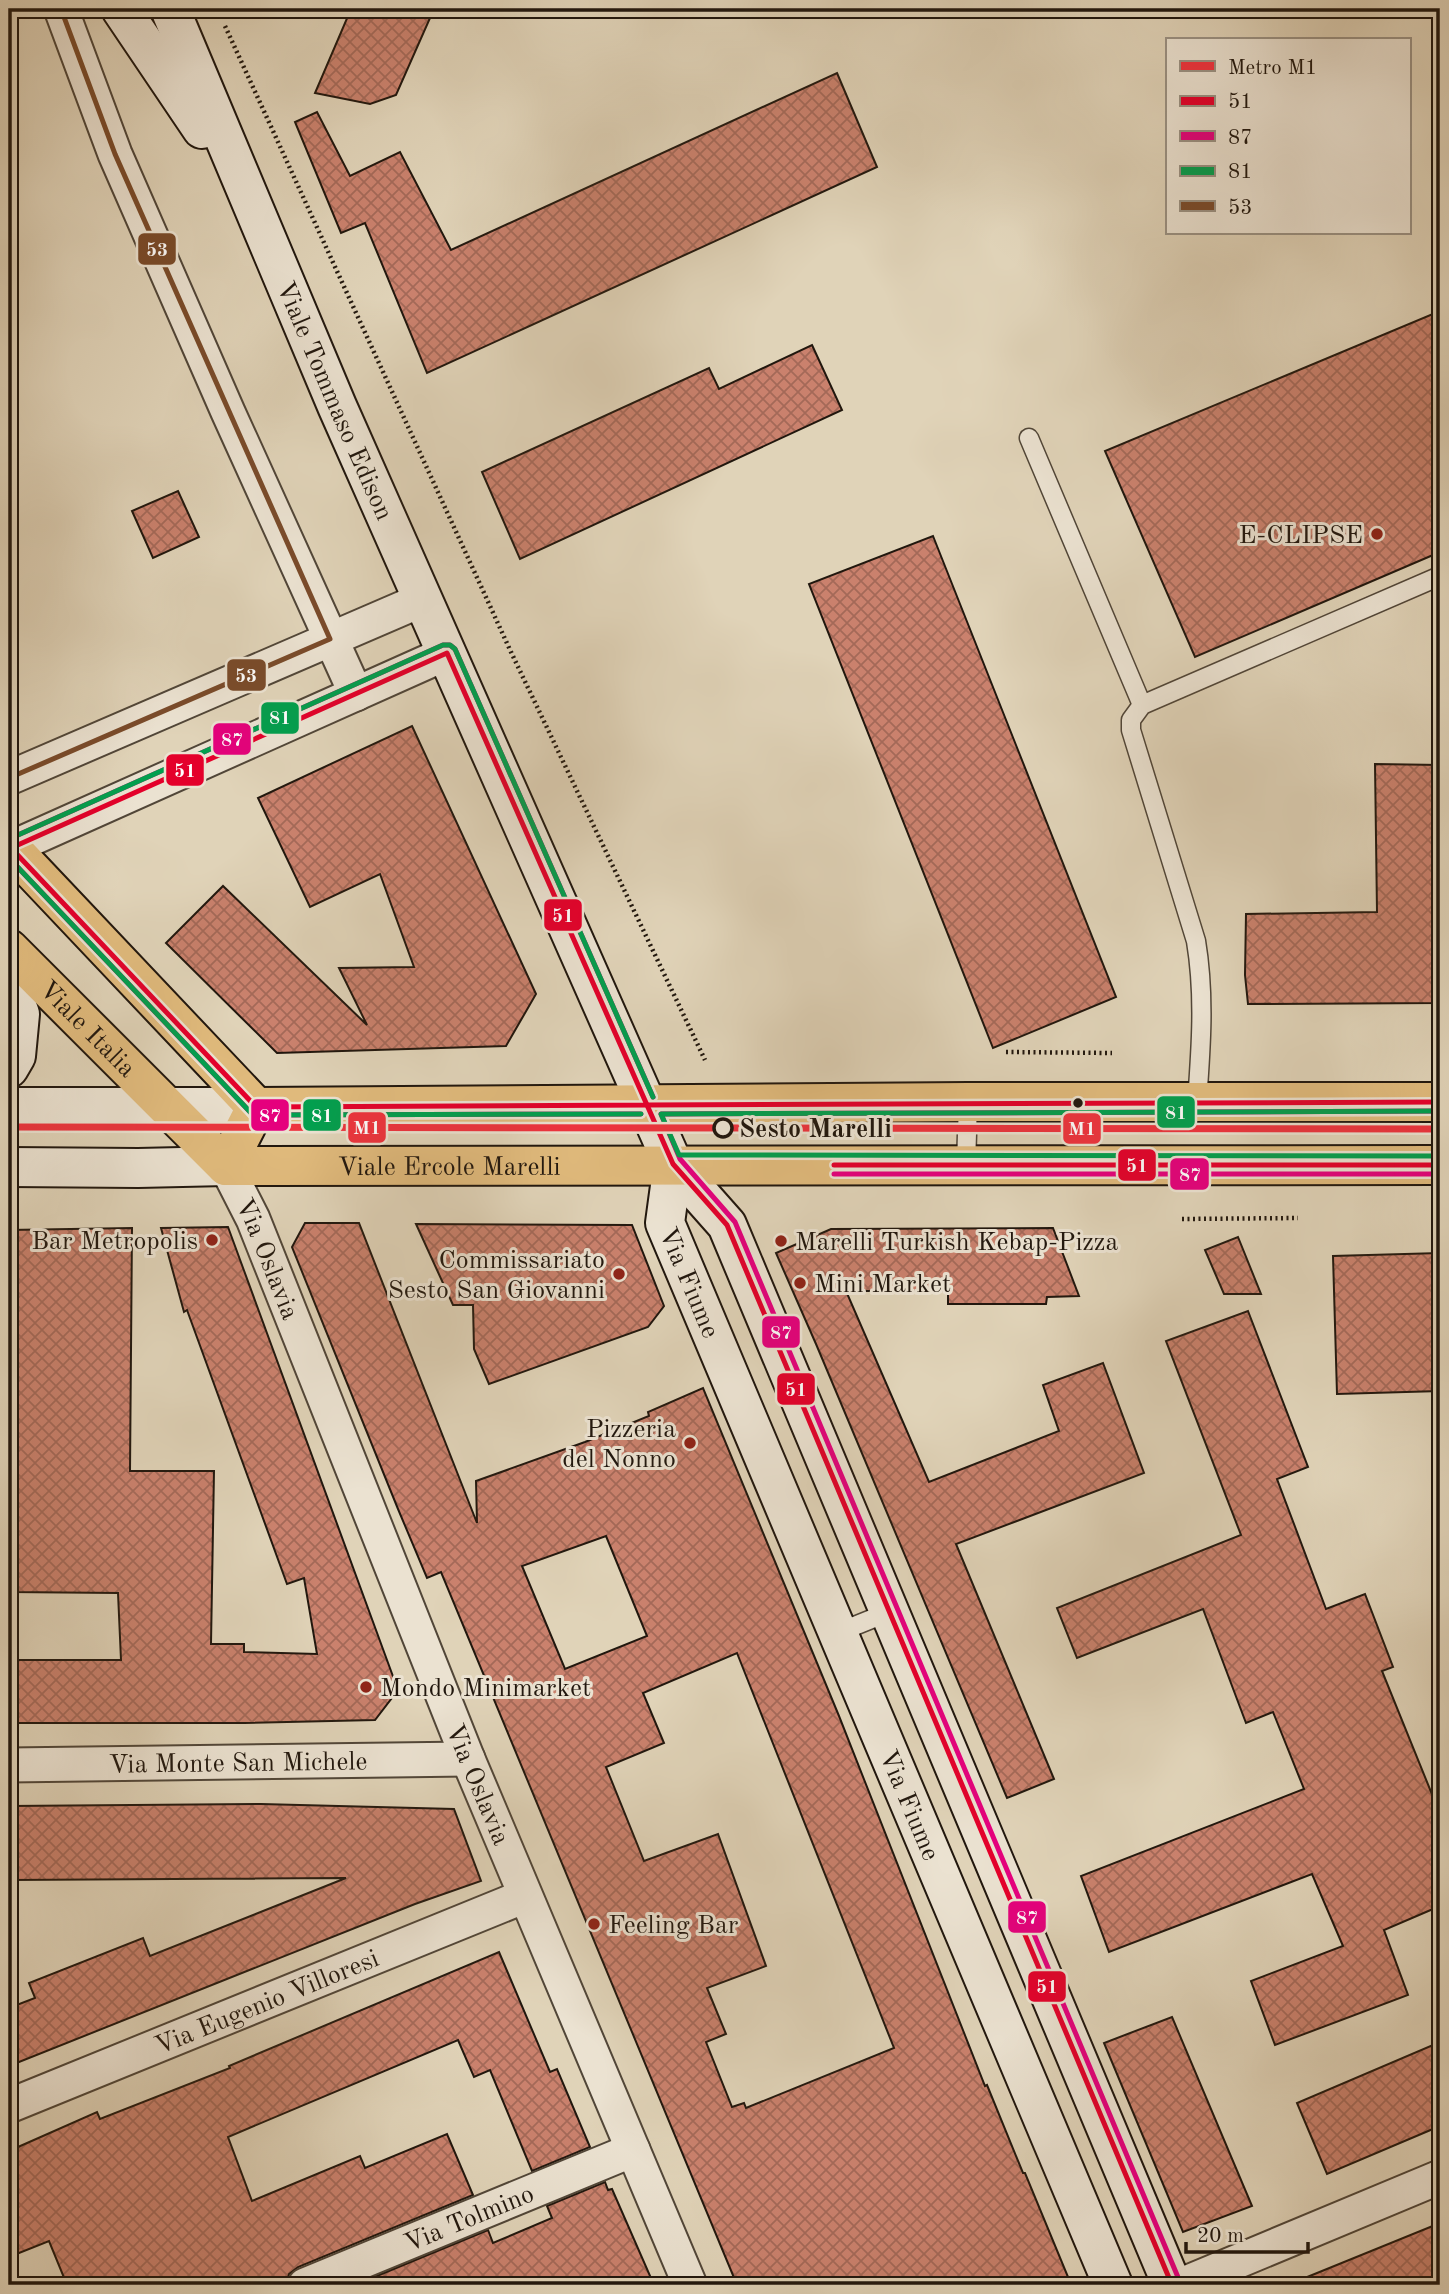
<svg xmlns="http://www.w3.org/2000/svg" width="1449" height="2294" viewBox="0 0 1449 2294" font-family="'Old Standard TT',serif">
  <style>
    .building { fill: url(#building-cross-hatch); stroke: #21170e; stroke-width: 2; fill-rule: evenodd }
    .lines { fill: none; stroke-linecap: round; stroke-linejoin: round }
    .lane-casing { stroke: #514638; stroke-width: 21 }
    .street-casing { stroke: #514638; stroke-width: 37 }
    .secondary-casing { stroke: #21170e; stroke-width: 42 }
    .primary-casing { stroke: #21170e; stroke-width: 42 }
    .path { stroke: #21170e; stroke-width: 4.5; stroke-dasharray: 2 3.5; stroke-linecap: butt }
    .lane { stroke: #ebe2d1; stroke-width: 18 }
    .street { stroke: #ebe2d1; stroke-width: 33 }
    .secondary { stroke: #ebe2d1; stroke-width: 38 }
    .primary { stroke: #e0ba7c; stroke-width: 38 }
    .bus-1-casing { stroke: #ebe2d1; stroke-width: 10 }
    .bus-2-casing { stroke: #ebe2d1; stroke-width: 10 }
    .bus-3-casing { stroke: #ebe2d1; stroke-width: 10 }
    .bus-4-casing { stroke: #ebe2d1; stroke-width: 10 }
    .bus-1 { stroke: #e4002b; stroke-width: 5 }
    .bus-2 { stroke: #e5007d; stroke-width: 5 }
    .bus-3 { stroke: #029f4e; stroke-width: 5 }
    .bus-4 { stroke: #7a4b2a; stroke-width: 5 }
    .metro-1-casing { stroke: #ebe2d1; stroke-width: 12 }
    .metro-1 { stroke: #ee333e; stroke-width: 7 }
    .poi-dot { fill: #8f2418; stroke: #ebe2d1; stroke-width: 2.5 }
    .bus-dot { fill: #21170e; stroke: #ebe2d1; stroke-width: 2.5 }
    .stop-dot { fill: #ebe2d1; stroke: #21170e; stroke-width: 3.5 }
    .labels { text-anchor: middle; stroke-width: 6; stroke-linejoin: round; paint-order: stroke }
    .street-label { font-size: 26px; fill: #21170e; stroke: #ebe2d1 }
    .poi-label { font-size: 26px; fill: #21170e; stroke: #ebe2d1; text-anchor: end }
    .stop-label { font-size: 26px; font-weight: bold; fill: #21170e; stroke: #ebe2d1; text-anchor: start }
    .line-badge { stroke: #ebe2d1; stroke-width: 2.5 }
    .badge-label { font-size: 19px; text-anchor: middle; font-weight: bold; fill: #fff }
  </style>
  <defs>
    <pattern id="building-cross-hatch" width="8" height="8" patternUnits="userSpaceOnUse" patternTransform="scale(1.75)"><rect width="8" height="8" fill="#ca816d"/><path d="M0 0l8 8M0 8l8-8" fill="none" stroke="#a46958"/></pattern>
  </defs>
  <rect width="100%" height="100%" fill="#e0d3b8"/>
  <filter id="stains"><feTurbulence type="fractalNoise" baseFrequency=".00286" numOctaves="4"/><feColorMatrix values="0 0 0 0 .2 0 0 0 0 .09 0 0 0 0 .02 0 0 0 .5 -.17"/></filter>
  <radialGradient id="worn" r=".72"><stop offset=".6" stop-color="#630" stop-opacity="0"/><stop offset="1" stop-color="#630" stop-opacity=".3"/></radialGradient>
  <g class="building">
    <path d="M351 9H434L396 95 370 104 315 93Z"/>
    <path d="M837 73 877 167 427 373 365 223 341 233 295 122 317 112 350 176 400 152 451 250Z"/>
    <path d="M1440 311V552L1195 657 1105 451Z"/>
    <path d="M812 345 842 410 520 559 482 472 709 368 719 389Z"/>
    <path d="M178 491 199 537 153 558 132 511Z"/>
    <path d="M933 536 1116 997 993 1048 809 584Z"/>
    <path d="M412 726 536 994 506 1046 277 1053 166 943 223 886 367 1025 339 968 414 967 380 874 310 907 258 798Z"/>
    <path d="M1375 764 1440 765V1003L1248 1004 1245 975 1246 914 1377 912Z"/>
    <path d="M305 1223H359L477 1523 476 1481 585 1442 649 1416 648 1412 703 1388 839 1716 985 2086 987 2085 1023 2173H1025L1068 2277 1048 2285H737L441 1572 427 1578 398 1509 292 1247ZM606 1536 647 1636 565 1669 522 1566ZM737 1653 894 2048 746 2108 744 2103 732 2107 706 2042 726 2034 707 1988 766 1966 718 1834 644 1861 606 1767 664 1743 643 1693Z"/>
    <path d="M416 1224 632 1225 664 1306 648 1327 489 1384 474 1349 473 1305H453Z"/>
    <path d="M228 1227 398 1690 375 1720 244 1723H9V1660H121L118 1593 9 1592V1230L132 1228 130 1471H214L211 1644H244V1652L317 1654 304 1578 287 1584 187 1310 184 1312 161 1228Z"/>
    <path d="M1053 1228 1079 1296 1047 1297 1046 1304H948V1291H846L929 1482 1059 1431 1043 1385 1103 1363 1144 1473 956 1544 1054 1779 1007 1798 816 1344 776 1253 831 1229Z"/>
    <path d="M1238 1237 1261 1294H1224L1205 1250Z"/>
    <path d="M1440 1253V1391L1337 1394 1333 1256Z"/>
    <path d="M1248 1311 1308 1467 1277 1479 1326 1609 1365 1594 1393 1667 1382 1671 1440 1814V1906L1384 1930 1408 1995 1275 2045 1251 1981 1343 1946 1312 1874 1109 1952 1081 1876 1304 1789 1273 1712 1246 1723 1203 1609 1077 1658 1057 1608 1241 1535 1166 1341Z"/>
    <path d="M261 1804 454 1809 481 1881 415 1904 9 2066V2008L35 1998 29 1983 143 1938 150 1956 346 1878 9 1880V1806Z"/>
    <path d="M499 1952 550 2072 557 2069 590 2147 532 2171 490 2070 474 2077 458 2040 228 2137 252 2201 360 2156 365 2168 447 2134 473 2195 298 2267 289 2274 286 2285H67L49 2241 9 2257V2151L97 2112 100 2119 230 2068 229 2066Z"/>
    <path d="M1172 2017 1252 2206 1183 2232 1104 2043Z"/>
    <path d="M1440 2042V2126L1327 2174 1297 2103Z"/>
    <path d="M605 2182 608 2190 612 2189 654 2285H355L488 2230 493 2243 552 2218 547 2206Z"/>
    <path d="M1440 2223V2285H1290V2284Z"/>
  </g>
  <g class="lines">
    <g class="lane-casing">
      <g id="lane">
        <path d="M1029 438 1142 705"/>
        <path d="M1197 1102C1201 1048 1205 995 1196 941L1131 730V720L1142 705 1440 576"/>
        <path d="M966 1165 968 1102"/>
        <path d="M837 1633 889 1612"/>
      </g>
    </g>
    <g class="street-casing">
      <g id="street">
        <path d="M61 9 115 154 228 412 356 694"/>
        <path d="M9 778 424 599"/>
        <path d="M11 848 447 653"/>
        <path id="s1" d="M226 1166 253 1219 468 1759 690 2285"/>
        <path id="s2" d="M9 1765 468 1759"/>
        <path id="s3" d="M9 2106 525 1896"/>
        <path id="s4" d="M305 2285 633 2150"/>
        <path d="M1181 2285 1440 2177"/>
      </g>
    </g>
    <g class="secondary-casing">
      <g id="secondary">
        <path d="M121 9 202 129"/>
        <path id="s5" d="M170 9 337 406 673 1164 727 1225 1172 2285"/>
        <path d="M9 984 20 1014 16 1056 9 1068"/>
        <path d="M9 1107H256"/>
        <path id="s6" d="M673 1164 665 1223 1113 2285"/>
        <path d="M9 1167 138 1168 226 1166"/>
      </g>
    </g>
    <g class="primary-casing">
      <g id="primary">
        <path d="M9 846 256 1107"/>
        <path id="s7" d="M9 949 226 1166 1440 1165"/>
        <path d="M256 1107 968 1102H1440"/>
        <path d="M226 1166 256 1107"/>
      </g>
    </g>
    <g class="path">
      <path d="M225 26 511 652 705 1060"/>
      <path d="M1006 1052 1112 1053"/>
      <path d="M1182 1219 1298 1218"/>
    </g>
    <use href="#lane" class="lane"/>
    <use href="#street" class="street"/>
    <use href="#secondary" class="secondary"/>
    <use href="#primary" class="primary"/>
    <g class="bus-1-casing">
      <g id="bus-1">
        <path d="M447 653 647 1105 256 1107 11 848Z"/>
        <path d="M647 1105 673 1164 727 1225 1172 2285"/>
        <path d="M647 1105 1440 1102"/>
        <path d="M834 1165H1440"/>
      </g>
    </g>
    <g class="bus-2-casing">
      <g id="bus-2">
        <path d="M9 839 443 645H450L455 649 653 1097"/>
        <path d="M9 858 253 1115 641 1114"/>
        <path d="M834 1174H1440"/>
        <path d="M1180 2282 735 1222 680 1159 661 1114 1440 1111"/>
      </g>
    </g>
    <g class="bus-3-casing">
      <g id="bus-3">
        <path d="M9 839 443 645H450L455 649 653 1097"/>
        <path d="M9 858 253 1115 641 1114"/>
        <path d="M1440 1111 661 1114 679 1155 1440 1156"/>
      </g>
    </g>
    <g class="bus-4-casing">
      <path id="bus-4" d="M9 778 330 639 115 154 61 9"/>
    </g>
    <use href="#bus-1" class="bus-1"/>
    <use href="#bus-2" class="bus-2"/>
    <use href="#bus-3" class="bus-3"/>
    <use href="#bus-4" class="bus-4"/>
    <g class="metro-1-casing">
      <path id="metro-1" d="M9 1127 1440 1129"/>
    </g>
    <use href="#metro-1" class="metro-1"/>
  </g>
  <g class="poi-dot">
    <circle cx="1377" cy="534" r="7"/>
    <circle cx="212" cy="1240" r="7"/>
    <circle cx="781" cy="1241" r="7"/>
    <circle cx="619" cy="1274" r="7"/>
    <circle cx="800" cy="1283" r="7"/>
    <circle cx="690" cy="1443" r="7"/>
    <circle cx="366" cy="1687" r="7"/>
    <circle cx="594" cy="1924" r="7"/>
  </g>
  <circle class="bus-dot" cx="1078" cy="1103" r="6"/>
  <circle class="stop-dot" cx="723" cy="1128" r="9"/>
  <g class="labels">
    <g class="street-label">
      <text dy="9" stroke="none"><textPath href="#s5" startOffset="425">Viale Tommaso Edison</textPath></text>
      <text dy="9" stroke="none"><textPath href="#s7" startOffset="112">Viale Italia</textPath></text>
      <text dy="9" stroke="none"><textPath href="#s7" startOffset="530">Viale Ercole Marelli</textPath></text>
      <text dy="9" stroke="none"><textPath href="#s1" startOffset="102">Via Oslavia</textPath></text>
      <text dy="9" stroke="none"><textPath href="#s6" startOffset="124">Via Fiume</textPath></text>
      <text dy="9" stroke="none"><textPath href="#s2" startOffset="229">Via Monte San Michele</textPath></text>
      <text dy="9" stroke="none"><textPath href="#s1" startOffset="668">Via Oslavia</textPath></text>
      <text dy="9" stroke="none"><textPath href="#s6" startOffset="691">Via Fiume</textPath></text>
      <text dy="9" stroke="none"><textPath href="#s3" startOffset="278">Via Eugenio Villoresi</textPath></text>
      <text dy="9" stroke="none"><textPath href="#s4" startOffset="177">Via Tolmino</textPath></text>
    </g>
    <g class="poi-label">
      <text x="1363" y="543">E-CLIPSE</text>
      <text x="198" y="1249">Bar Metropolis</text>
      <text x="795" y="1250" text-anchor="start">Marelli Turkish Kebap-Pizza</text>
      <text x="605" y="1268">Commissariato<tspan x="605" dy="30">Sesto San Giovanni</tspan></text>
      <text x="814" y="1292" text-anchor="start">Mini Market</text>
      <text x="676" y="1437">Pizzeria<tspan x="676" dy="30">del Nonno</tspan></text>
      <text x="380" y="1696" text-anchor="start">Mondo Minimarket</text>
      <text x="608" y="1933" text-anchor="start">Feeling Bar</text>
    </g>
    <g class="stop-label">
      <text x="739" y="1137">Sesto Marelli</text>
    </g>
  </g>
  <g class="line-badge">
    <rect x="137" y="232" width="40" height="34" rx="7" fill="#7a4b2a"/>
    <rect x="226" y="658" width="41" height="34" rx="7" fill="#7a4b2a"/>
    <rect x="260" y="701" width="40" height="34" rx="7" fill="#029f4e"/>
    <rect x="212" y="722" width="40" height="34" rx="7" fill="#e5007d"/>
    <rect x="165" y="753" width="40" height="34" rx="7" fill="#e4002b"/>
    <rect x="543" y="898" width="40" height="34" rx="7" fill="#e4002b"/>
    <rect x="1156" y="1095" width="40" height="34" rx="7" fill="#029f4e"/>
    <rect x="302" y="1098" width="40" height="34" rx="7" fill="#029f4e"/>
    <rect x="250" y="1098" width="40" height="34" rx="7" fill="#e5007d"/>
    <rect x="347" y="1111" width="40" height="33" rx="7" fill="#ee333e"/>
    <rect x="1062" y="1112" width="40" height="33" rx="7" fill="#ee333e"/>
    <rect x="1117" y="1148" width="40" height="34" rx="7" fill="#e4002b"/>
    <rect x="1169" y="1157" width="41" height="34" rx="7" fill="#e5007d"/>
    <rect x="761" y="1315" width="40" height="34" rx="7" fill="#e5007d"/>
    <rect x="776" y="1372" width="40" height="34" rx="7" fill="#e4002b"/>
    <rect x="1007" y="1900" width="40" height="34" rx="7" fill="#e5007d"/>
    <rect x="1027" y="1970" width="40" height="33" rx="7" fill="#e4002b"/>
  </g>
  <g class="badge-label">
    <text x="157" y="256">53</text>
    <text x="246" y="682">53</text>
    <text x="280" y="724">81</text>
    <text x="232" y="746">87</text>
    <text x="185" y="777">51</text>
    <text x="563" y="922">51</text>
    <text x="1176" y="1119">81</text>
    <text x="322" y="1122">81</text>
    <text x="270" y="1122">87</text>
    <text x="367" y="1134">M1</text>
    <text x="1082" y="1135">M1</text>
    <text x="1137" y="1172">51</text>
    <text x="1190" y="1181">87</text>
    <text x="781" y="1339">87</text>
    <text x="796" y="1396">51</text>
    <text x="1027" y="1924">87</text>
    <text x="1047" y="1993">51</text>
  </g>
  <rect width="1449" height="2294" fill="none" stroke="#e0d3b8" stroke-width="35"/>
  <rect x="10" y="10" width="1428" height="2273" fill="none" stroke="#21170e" stroke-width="3.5"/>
  <rect x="18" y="18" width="1414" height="2259" fill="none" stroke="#21170e" stroke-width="2"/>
  <rect x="1166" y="38" width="245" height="196" fill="#ebe2d1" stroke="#9a9183" stroke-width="2"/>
  <rect x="1180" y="61" width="35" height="10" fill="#ee333e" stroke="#9a9183" stroke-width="2"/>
  <text x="1228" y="74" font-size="21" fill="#21170e">Metro M1</text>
  <rect x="1180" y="96" width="35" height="10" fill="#e4002b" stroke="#9a9183" stroke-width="2"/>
  <text x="1228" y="108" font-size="21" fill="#21170e">51</text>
  <rect x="1180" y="131" width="35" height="10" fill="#e5007d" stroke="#9a9183" stroke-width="2"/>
  <text x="1228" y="144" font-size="21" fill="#21170e">87</text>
  <rect x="1180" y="166" width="35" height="10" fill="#029f4e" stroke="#9a9183" stroke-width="2"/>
  <text x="1228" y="178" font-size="21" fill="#21170e">81</text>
  <rect x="1180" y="201" width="35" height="10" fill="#7a4b2a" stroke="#9a9183" stroke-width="2"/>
  <text x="1228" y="214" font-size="21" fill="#21170e">53</text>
  <path d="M1186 2242v10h122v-10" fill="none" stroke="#21170e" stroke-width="3.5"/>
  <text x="1197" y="2242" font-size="21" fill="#21170e" stroke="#ebe2d1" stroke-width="5" paint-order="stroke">20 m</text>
  <rect width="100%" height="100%" filter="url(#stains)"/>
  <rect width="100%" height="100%" fill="url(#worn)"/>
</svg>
